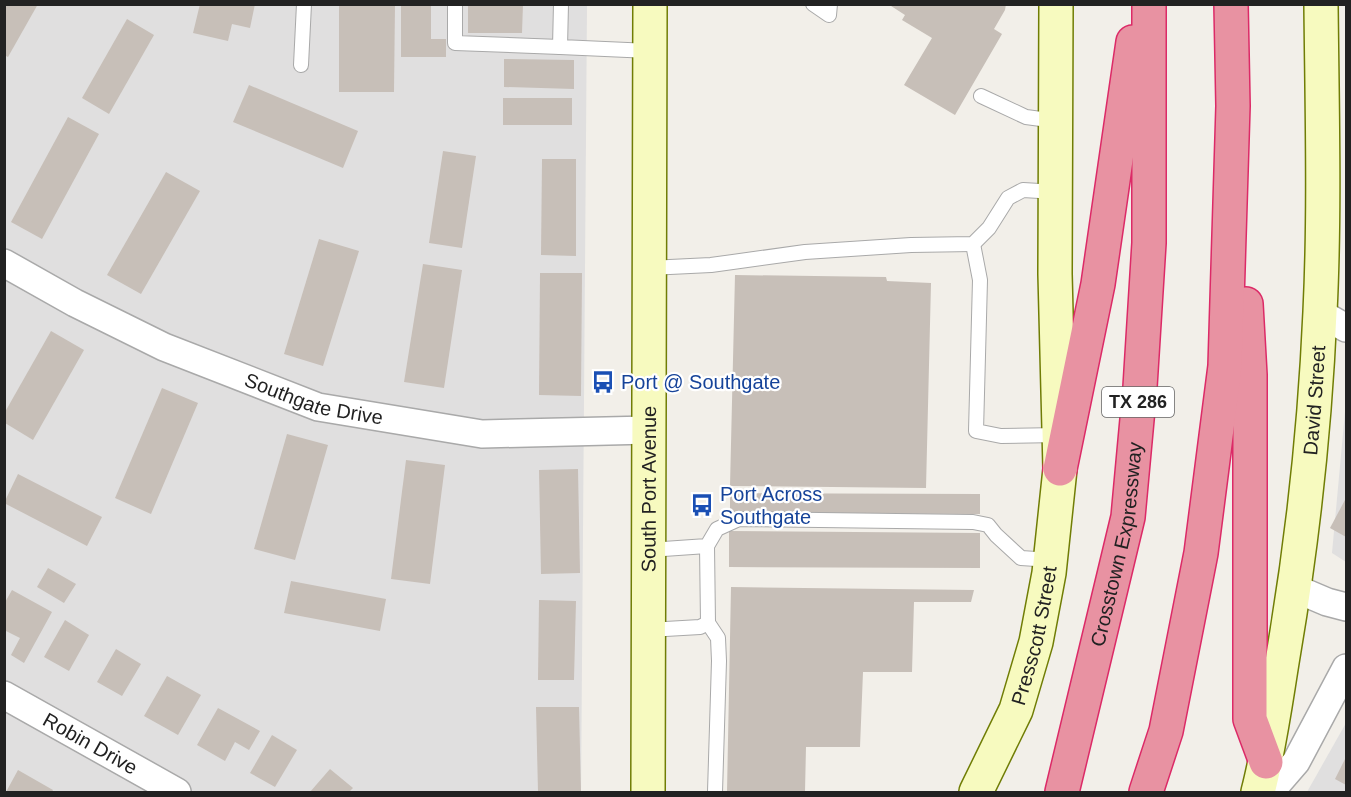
<svg xmlns="http://www.w3.org/2000/svg" width="1351" height="797" viewBox="0 0 1351 797" font-family="Arial,sans-serif">
  <style>
    .residential { fill: #e0dfdf }
    .building { fill: #c7bfb8 }
    .lines { fill: none; stroke-linecap: round; stroke-linejoin: round }
    .lane-casing { stroke: #a9a9a9; stroke-width: 16 }
    .street-casing { stroke: #a9a9a9; stroke-width: 30 }
    .secondary-casing { stroke: #707d05; stroke-width: 36 }
    .highway-casing { stroke: #dc2a67; stroke-width: 36 }
    .lane { stroke: #fff; stroke-width: 14 }
    .street { stroke: #fff; stroke-width: 27 }
    .secondary { stroke: #f7fabf; stroke-width: 33 }
    .highway { stroke: #e892a2; stroke-width: 33 }
    .labels { text-anchor: middle; stroke-width: 4.5; stroke-linejoin: round; paint-order: stroke }
    .shield { fill: #fff; stroke: #646464; stroke-width: 1.5 }
    .shield-label { font-size: 18px; font-weight: bold; fill: #222 }
    .transit-label { font-size: 20px; fill: #164399; stroke: #fff; text-anchor: start }
    .street-label { font-size: 20px; fill: #222; stroke: #fff }
  </style>
  <rect width="100%" height="100%" fill="#f2efe9"/>
  <g class="residential">
    <path d="M5 5H587L581 792H5Z"/>
    <path d="M1346 401V562L1332 553Z"/>
    <path d="M1346 723V792H1307Z"/>
  </g>
  <g class="building">
    <path d="M4 4H38L8 57 4 55Z"/>
    <path d="M200 4H255L250 28 232 24 228 41 193 33Z"/>
    <path d="M339 4H395L394 92H339Z"/>
    <path d="M401 4H431V39H446V57H401Z"/>
    <path d="M468 4H523L522 33H468Z"/>
    <path d="M888 4H1006L1005 10 994 29 1002 34 955 115 904 85 932 38 902 20 905 15Z"/>
    <path d="M127 19 154 35 109 114 82 98Z"/>
    <path d="M504 59 574 60V89L504 87Z"/>
    <path d="M249 85 358 131 343 168 233 122Z"/>
    <rect x="503" y="98" width="69" height="27"/>
    <path d="M68 117 99 134 42 239 11 222Z"/>
    <path d="M443 151 476 156 462 248 429 243Z"/>
    <path d="M542 159H576V256L541 255Z"/>
    <path d="M166 172 200 191 141 294 107 275Z"/>
    <path d="M319 239 359 251 323 366 284 354Z"/>
    <path d="M423 264 462 270 444 388 404 382Z"/>
    <path d="M540 273H582L581 396 539 395Z"/>
    <path d="M735 275 886 277 887 281 931 283 926 488 730 486Z"/>
    <path d="M51 331 84 350 33 440 5 423V412Z"/>
    <path d="M162 388 198 403 151 514 115 498Z"/>
    <path d="M287 434 328 445 295 560 254 549Z"/>
    <path d="M406 460 445 465 430 584 391 579Z"/>
    <path d="M578 469 580 573 541 574 539 470Z"/>
    <path d="M18 474 102 517 87 546 4 503Z"/>
    <path d="M730 493 980 494V514L730 513Z"/>
    <path d="M1346 498V537L1330 528Z"/>
    <path d="M729 531 980 533V568L729 567Z"/>
    <path d="M48 568 76 584 64 603 37 587Z"/>
    <path d="M291 581 386 599 380 631 284 613Z"/>
    <path d="M731 587 974 590 971 602H914L912 672H863L860 747H806L805 792H727Z"/>
    <path d="M12 590 52 612 24 663 11 655 20 638 4 630V604Z"/>
    <path d="M539 600 576 601 574 680H538Z"/>
    <path d="M65 620 89 635 69 671 44 657Z"/>
    <path d="M116 649 141 664 122 696 97 682Z"/>
    <path d="M167 676 201 695 178 735 144 716Z"/>
    <path d="M536 707H579L581 792H538Z"/>
    <path d="M218 708 260 731 249 750 235 742 225 761 197 745Z"/>
    <path d="M272 735 297 750 275 787 250 773Z"/>
    <path d="M1346 757V785L1335 779Z"/>
    <path d="M330 769 353 788 349 792H310Z"/>
    <path d="M18 770 53 790 52 792H6Z"/>
  </g>
  <g class="lines">
    <g class="lane-casing">
      <g id="lane">
        <path d="M455 4V43L560 47"/>
        <path d="M561 4 560 47 650 51"/>
        <path d="M813 4 829 15 830 4"/>
        <path d="M301 65 304 4"/>
        <path d="M981 96 1026 117 1056 121"/>
        <path d="M973 244 980 280 976 431 1001 436 1059 435"/>
        <path d="M649 268 711 265 805 252 911 245 973 244 989 228 1008 198 1023 190 1056 192"/>
        <path d="M649 550 707 546 717 529 739 519 973 522 988 525 996 535 1021 558 1051 560"/>
        <path d="M708 623 718 638 719 661 715 792"/>
        <path d="M648 630 700 627 708 623 707 546"/>
      </g>
    </g>
    <g class="street-casing">
      <g id="street">
        <path id="s1" d="M4 263 75 303 164 347 318 407 482 434 649 430"/>
        <path d="M1320 313 1346 328"/>
        <path d="M1294 588 1327 602 1346 607"/>
        <path id="s2" d="M4 695 177 792"/>
        <path d="M1270 792 1296 762 1346 668"/>
      </g>
    </g>
    <g class="secondary-casing">
      <g id="secondary">
        <path id="s3" d="M648 792 650 4"/>
        <path id="s4" d="M976 792 1016 710 1036 642 1049 573 1060 469 1055 274 1056 4"/>
        <path id="s5" d="M1258 792C1270 746 1276 698 1284 650 1303 538 1315 426 1320 312 1325 210 1322 107 1321 4"/>
      </g>
    </g>
    <g class="highway-casing">
      <g id="highway">
        <path d="M1246 304 1250 375V719L1266 762"/>
        <path d="M1060 469 1098 284 1133 42"/>
        <path id="s6" d="M1062 792 1128 517 1140 387 1149 243V4"/>
        <path d="M1146 792 1166 731 1201 553 1225 366 1233 106 1231 4"/>
      </g>
    </g>
    <use href="#lane" class="lane"/>
    <use href="#street" class="street"/>
    <use href="#secondary" class="secondary"/>
    <use href="#highway" class="highway"/>
  </g>
  <defs>
    <g id="bus-bare" transform="scale(1.8)"><path d="M-5-6H5V4H4V6H2V4H-2V6H-4V4H-5ZM-3.5-4V0h7V-4ZM-3.5 1.2v1.5H-2V1.2ZM2 1.2v1.5H3.5V1.2Z" fill="#1a4fb4" stroke="#fff" stroke-width="2.5" paint-order="stroke"/></g>
  </defs>
  <g fill-rule="evenodd">
    <use href="#bus-bare" x="603" y="382"/>
    <use href="#bus-bare" x="702" y="505"/>
  </g>
  <g class="labels">
    <rect class="shield" x="1102" y="387" width="72" height="30" rx="4.5"/>
    <g class="shield-label">
      <text x="1138" y="408">TX 286</text>
    </g>
    <g class="transit-label">
      <text x="621" y="389">Port @ Southgate</text>
      <text x="720" y="501">Port Across<tspan x="720" dy="23">Southgate</tspan></text>
    </g>
    <g class="street-label">
      <text dy="7" stroke="none"><textPath href="#s1" startOffset="340">Southgate Drive</textPath></text>
      <text dy="7" stroke="none"><textPath href="#s5" startOffset="396">David Street</textPath></text>
      <text dy="7" stroke="none"><textPath href="#s3" startOffset="303">South Port Avenue</textPath></text>
      <text dy="7" stroke="none"><textPath href="#s6" startOffset="254">Crosstown Expressway</textPath></text>
      <text dy="7" stroke="none"><textPath href="#s4" startOffset="168">Presscott Street</textPath></text>
      <text dy="7" stroke="none"><textPath href="#s2" startOffset="99">Robin Drive</textPath></text>
    </g>
  </g>
  <rect width="1351" height="797" fill="none" stroke="#222222" stroke-width="12"/>
</svg>
